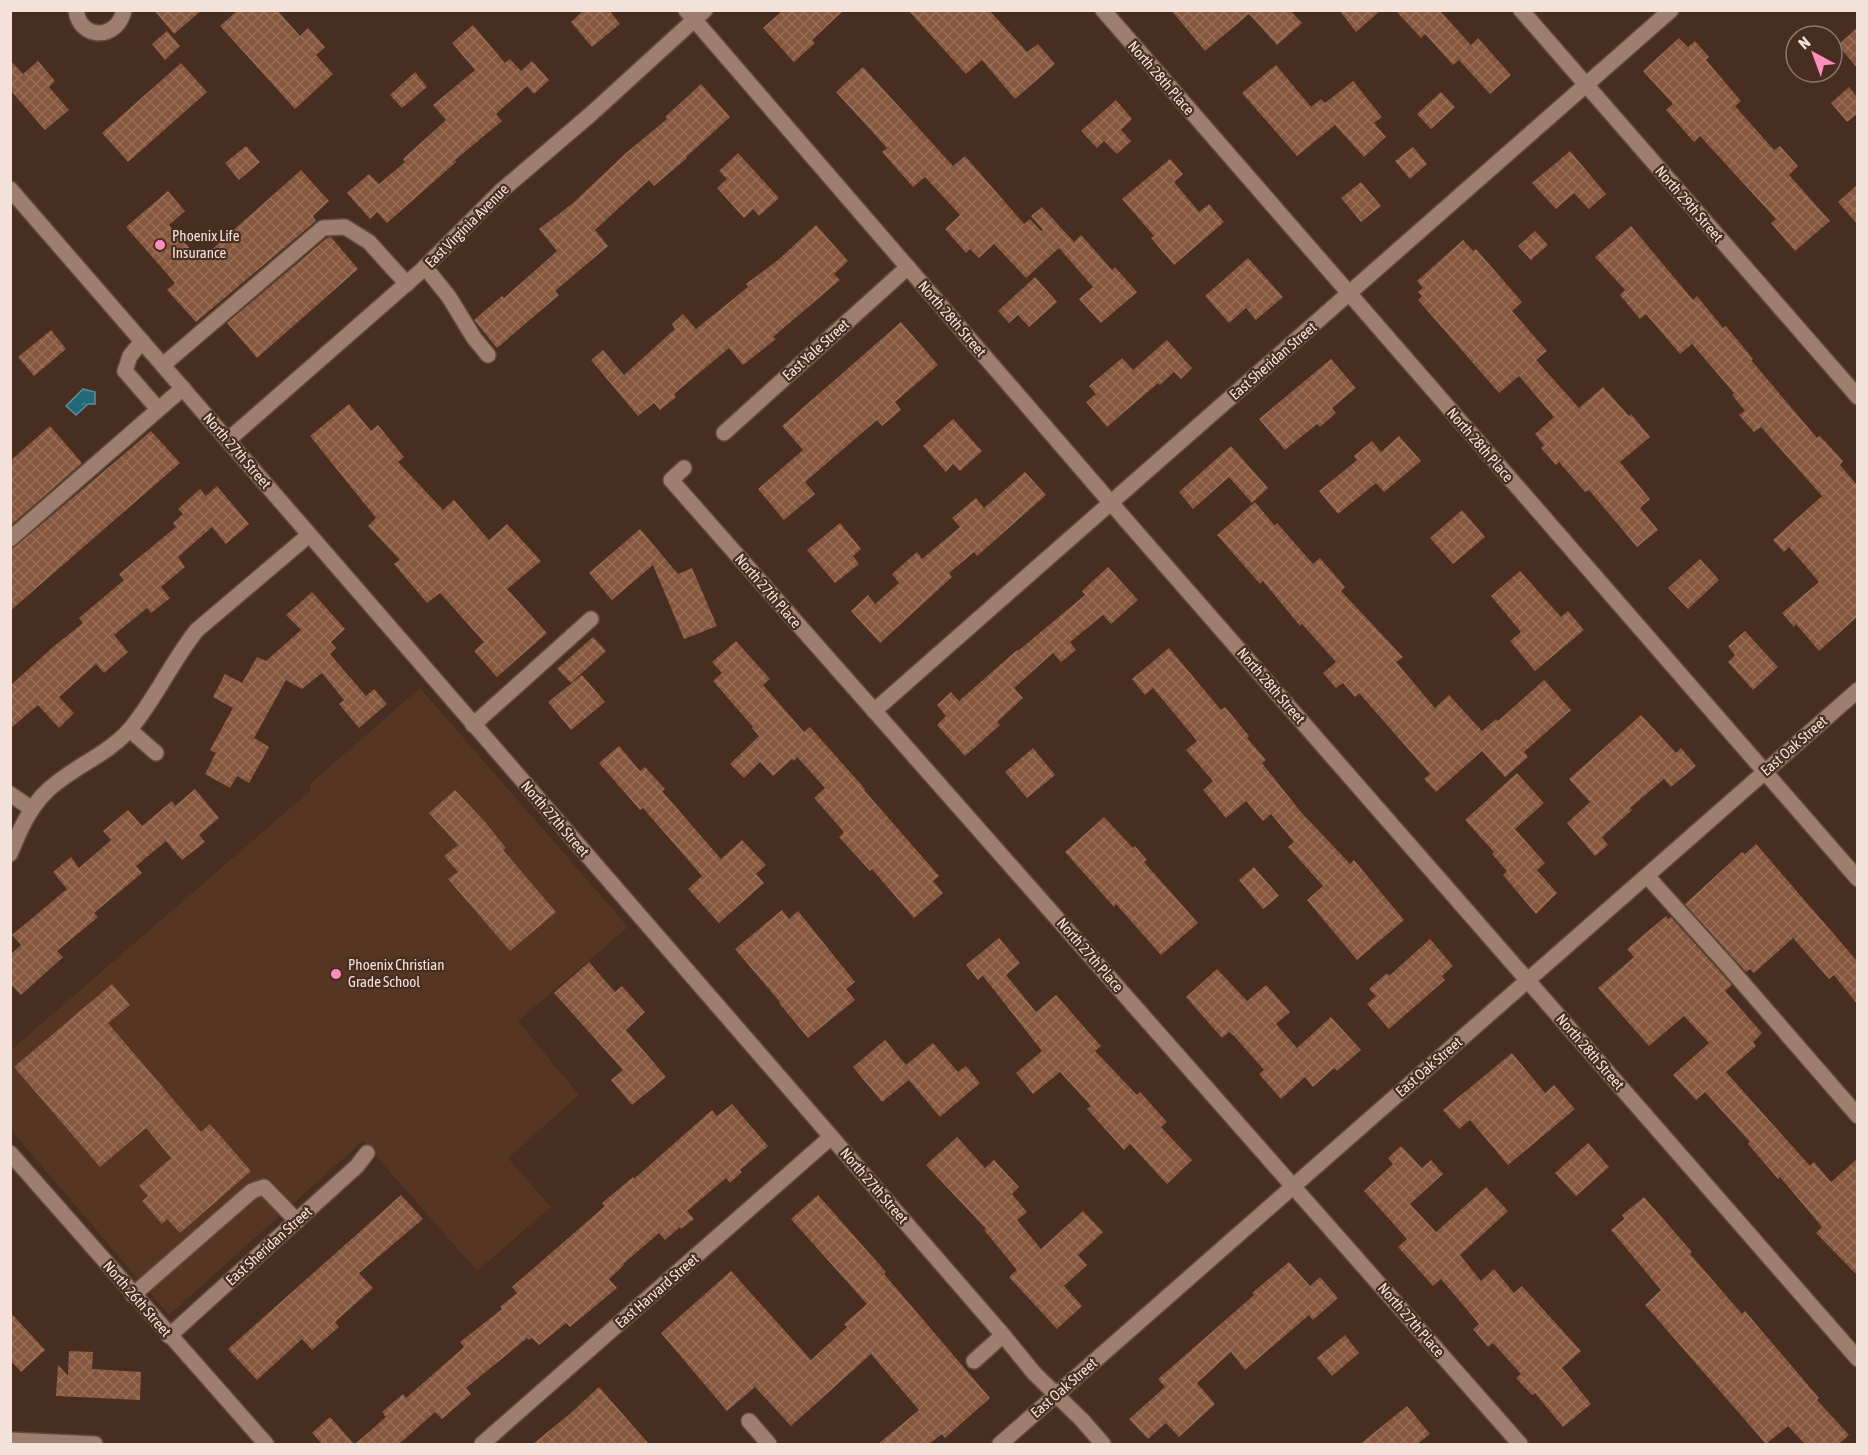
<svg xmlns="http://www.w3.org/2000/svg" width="1868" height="1455" viewBox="0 0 1868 1455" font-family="'Asap Condensed',sans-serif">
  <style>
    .built { fill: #563523 }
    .water { fill: url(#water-ripples); stroke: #608e96; stroke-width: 1.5 }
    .building { fill: url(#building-cross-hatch) }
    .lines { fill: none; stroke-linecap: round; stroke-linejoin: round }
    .minor-casing { stroke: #614b3f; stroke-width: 18 }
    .minor { stroke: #9e7f6f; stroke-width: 15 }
    .poi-dot { fill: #fd8ebe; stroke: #482e20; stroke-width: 2 }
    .labels { text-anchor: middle; stroke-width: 4.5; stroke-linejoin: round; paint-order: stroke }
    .street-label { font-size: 15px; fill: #f4e2da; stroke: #482e20 }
    .poi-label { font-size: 15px; fill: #f4e2da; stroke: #482e20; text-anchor: start }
  </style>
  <defs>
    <pattern id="water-ripples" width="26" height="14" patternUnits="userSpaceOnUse" patternTransform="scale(1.5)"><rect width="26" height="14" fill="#216a79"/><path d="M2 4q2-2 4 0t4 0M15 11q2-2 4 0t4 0" fill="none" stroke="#427f8b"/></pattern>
    <pattern id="building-cross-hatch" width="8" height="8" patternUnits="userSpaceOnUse" patternTransform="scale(1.5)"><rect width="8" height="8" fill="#86573e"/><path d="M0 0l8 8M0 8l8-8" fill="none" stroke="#986f59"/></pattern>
  </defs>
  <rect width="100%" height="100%" fill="#482e20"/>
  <path class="built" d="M420 688 628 927 518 1021 579 1095 508 1158 551 1207 477 1271 363 1141 169 1315 11 1130 10 1051 311 790 310 784Z"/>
  <path class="water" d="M83 389 95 392V404H88L76 415 66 406Z"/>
  <g class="building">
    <path d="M154 10H202L174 34Z"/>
    <path d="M238 10H277L300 36 308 28 325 47 316 55 333 74 295 109 220 26Z"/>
    <path d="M584 10H609L620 24 592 47 571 22Z"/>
    <path d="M783 10H844L812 40 815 43 794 62 763 28Z"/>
    <path d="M908 10H989L1027 52 1038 44 1055 64 1015 99 982 60 966 74Z"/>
    <path d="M1171 10H1290L1302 23 1277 45 1249 14 1205 51Z"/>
    <path d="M1339 10H1381L1356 32Z"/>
    <path d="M1395 10H1439L1471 45 1478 38 1511 75 1490 94 1459 60 1453 65 1425 34 1421 38Z"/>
    <path d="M473 25 505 63 510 59 521 71 532 61 549 80 534 94 527 86 496 114 502 121 455 160 456 162 387 223 377 212 370 219 347 193 369 174 379 184 405 162 403 159 446 120 433 105 475 70 452 43Z"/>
    <path d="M1857 28V68L1838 45Z"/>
    <path d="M167 31 180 46 165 60 152 44Z"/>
    <path d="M1679 38 1688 47 1695 41 1709 57 1706 60 1741 101 1735 106 1774 150 1780 146 1798 166 1789 175 1830 221 1795 251 1771 223 1776 219 1700 136 1694 142 1666 110 1673 104 1643 71Z"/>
    <path d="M10 60 23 74 38 61 55 81 49 87 69 110 45 130 10 90Z"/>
    <path d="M181 63 207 92 128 162 102 133Z"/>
    <path d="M1276 65 1311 107 1321 99 1325 103 1353 81 1382 117 1374 123 1386 137 1364 157 1335 125 1297 156 1242 93Z"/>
    <path d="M863 67 953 166 965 156 1024 224 1030 219 1041 231 1043 230 1031 216 1042 207 1074 242 1081 235 1112 270 1115 267 1137 292 1101 323 1079 299 1093 287 1059 248 1026 278 994 244 979 258 970 249 966 253 945 229 960 215 925 177 913 187 882 152 887 148 836 92Z"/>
    <path d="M415 72 427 87 402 108 390 95Z"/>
    <path d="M701 84 730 117 686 157 687 158 654 186 649 180 595 230 608 246 555 291 559 295 497 348 474 320 502 296 504 298 557 251 539 229 573 203 626 153 667 119 665 117Z"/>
    <path d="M1849 87 1857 97V114L1847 122 1831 103Z"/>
    <path d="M1441 92 1455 107 1431 129 1417 114Z"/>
    <path d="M1116 100 1132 119 1121 130 1131 141 1117 154 1104 141 1097 148 1081 131Z"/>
    <path d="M246 146 260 162 239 180 225 163Z"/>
    <path d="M1413 147 1427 164 1410 179 1395 161Z"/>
    <path d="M1570 151 1606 194 1589 209 1574 193 1556 209 1532 183Z"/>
    <path d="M738 153 779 198 759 216 753 209 744 218 717 188 727 179 719 171Z"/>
    <path d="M1170 159 1183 174 1174 182 1199 212 1209 204 1224 222 1174 265 1151 238 1154 236 1122 199Z"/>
    <path d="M301 170 329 201 313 216 316 221 196 322 167 290 175 283 126 227 168 191 185 211 169 225 200 260Z"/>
    <path d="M1361 182 1381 206 1361 222 1341 198Z"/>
    <path d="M1857 185V224L1838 202Z"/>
    <path d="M816 225 848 261 834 274 840 280 773 337 776 339 743 365 729 348 674 394 676 397 660 410 654 403 638 416 591 360 603 350 624 375 675 329 672 324 683 314 696 329 748 287 746 284 778 260Z"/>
    <path d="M1631 226 1693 300 1697 296 1723 328 1726 326 1753 359 1751 360 1817 438 1820 436 1843 461 1840 465 1857 485V617L1819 651 1796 624 1794 627 1782 613 1819 582 1789 547 1784 552 1773 540 1822 496 1761 427 1754 432 1739 415 1745 411 1732 395 1734 393 1692 344 1680 354 1646 314 1640 319 1620 295 1625 290 1595 257Z"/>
    <path d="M1535 231 1548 245 1531 260 1518 246Z"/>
    <path d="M331 237 358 269 257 358 227 323 327 238Z"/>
    <path d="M1463 240 1473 251 1476 249 1522 302 1512 311 1547 351 1536 360 1579 408 1603 387 1629 416 1631 414 1650 437 1620 462 1650 499 1640 508 1658 530 1637 547 1589 490 1585 492 1559 462 1556 465 1541 448 1544 445 1535 434 1554 417 1519 376 1499 393 1418 300 1422 296 1418 292 1423 288 1417 281Z"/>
    <path d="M1248 258 1283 297 1256 320 1246 308 1229 323 1205 296Z"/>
    <path d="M1035 277 1057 302 1029 327 1018 315 1009 323 998 311Z"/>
    <path d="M901 322 938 365 895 402 901 410 882 426 877 420 805 482 815 494 784 520 758 489 803 450 782 426Z"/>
    <path d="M51 330 66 349 34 376 18 357Z"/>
    <path d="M1167 340 1192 368 1181 379 1174 372 1160 385 1158 383 1107 427 1086 402 1096 394 1089 386 1122 358 1133 370Z"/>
    <path d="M1331 359 1356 388 1332 408 1336 413 1320 427 1317 424 1285 450 1259 419Z"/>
    <path d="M349 404 371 431 378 425 404 457 398 462 443 510 454 500 489 540 507 524 541 561 507 589 547 633 497 677 474 651 484 642 440 593 427 603 394 564 400 560 368 526 376 518 310 436Z"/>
    <path d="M953 419 982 451 960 471 953 464 946 472 923 446Z"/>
    <path d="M50 426 82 463 10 526V461Z"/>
    <path d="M151 431 180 463 10 611V549L16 546Z"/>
    <path d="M1399 436 1421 461 1384 492 1376 483 1338 514 1319 491 1357 460 1354 456 1372 441 1381 452Z"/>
    <path d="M1231 446 1268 488 1252 503 1229 477 1193 509 1179 492Z"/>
    <path d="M1025 472 1046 495 977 556 974 552 949 573 952 577 880 643 851 611 868 595 875 604 899 583 892 574 917 552 922 559 960 527 952 518 976 498 984 508Z"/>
    <path d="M217 486 249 524 226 544 212 527 178 557 185 567 161 587 170 598 151 613 147 608 114 635 128 652 104 673 96 664 59 697 74 713 59 728 38 705 10 729V686L53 647 83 623 79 618 124 580 119 574 176 527 173 523 183 514 178 509 200 489 206 496Z"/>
    <path d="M1255 502 1275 526 1277 523 1313 564 1320 558 1345 587 1341 591 1403 657 1396 662 1435 708 1449 695 1482 731 1496 719 1498 721 1544 680 1571 710 1524 752 1528 757 1505 777 1482 751 1436 792 1424 779 1430 774 1359 693 1355 697 1343 683 1336 688 1323 673 1336 662 1302 624 1300 626 1263 581 1260 584 1217 535Z"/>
    <path d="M1462 510 1485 537 1453 564 1430 538Z"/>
    <path d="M840 523 861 549 853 556 859 564 835 583 807 550Z"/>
    <path d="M640 529 678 574 692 568 717 626 684 639 653 565 612 600 589 573Z"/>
    <path d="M1700 559 1719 580 1688 609 1668 588Z"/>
    <path d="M1108 567 1138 600 1111 624 1103 615 1070 642 1076 650 1061 662 1053 653 1014 688 1023 698 997 722 1000 725 965 756 937 725 946 716 937 705 951 692 959 701 1017 650 1018 651 1085 595 1082 591Z"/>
    <path d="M1520 571 1561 617 1568 611 1584 630 1535 671 1510 641 1521 632 1491 596Z"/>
    <path d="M312 592 345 629 331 642 336 648 330 654 366 696 374 689 387 704 359 728 339 704 344 700 322 673 302 689 286 680 254 738 269 747 249 783 237 776 230 788 205 774 216 753 210 750 233 708 213 697 225 674 242 683 257 657 266 661 301 630 286 615Z"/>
    <path d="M1745 631 1778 667 1753 690 1728 662 1735 655 1728 646Z"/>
    <path d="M593 637 606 651 571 683 557 669Z"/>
    <path d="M736 641 770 679 763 685 804 732 810 727 865 789 864 790 939 876 933 881 943 893 914 918 872 869 870 871 839 837 844 832 814 798 825 788 797 757 794 761 792 759 773 776 760 762 744 778 730 764 759 736 752 728 753 727 713 681 722 673 712 662Z"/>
    <path d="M1169 648 1221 710 1225 707 1249 736 1247 738 1266 760 1262 763 1300 811 1350 864 1354 860 1404 920 1357 960 1307 900 1323 886 1288 847 1294 842 1271 814 1263 821 1246 801 1226 818 1203 790 1213 781 1186 750 1197 741 1153 688 1145 695 1132 679Z"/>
    <path d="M582 675 605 702 571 730 548 702Z"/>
    <path d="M1641 715 1676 753 1681 748 1696 766 1671 787 1664 779 1630 808 1632 810 1602 837 1608 845 1595 856 1567 823 1590 802 1569 779Z"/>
    <path d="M619 746 640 771 645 767 665 789 662 791 721 859 742 840 766 865 756 874 764 883 719 923 688 889 702 876 643 808 640 810 599 763Z"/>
    <path d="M1033 748 1055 775 1027 798 1005 772Z"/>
    <path d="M1517 773 1544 803 1515 829 1545 863 1537 870 1557 893 1536 914 1503 875 1507 871 1492 854 1494 852 1465 820Z"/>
    <path d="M195 789 219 818 199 835 205 842 182 860 166 841 136 866 142 873 94 913 98 917 57 951 63 957 21 995 10 983V955L21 945 12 935 67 889 53 872 71 857 79 868 111 840 103 831 128 810 142 826 172 801 175 806Z"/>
    <path d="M455 790 485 822 506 848 503 850 556 912 510 951 448 879 458 872 444 856 458 845 429 813Z"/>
    <path d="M1104 817 1133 848 1135 846 1147 860 1144 862 1198 923 1161 955 1116 904 1114 907 1065 852Z"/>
    <path d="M1756 844 1857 961V1004L1834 975 1829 979 1793 938 1754 973 1750 969 1746 972 1685 904 1742 852 1745 854Z"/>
    <path d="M1254 867 1279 896 1263 909 1239 880Z"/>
    <path d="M782 910 789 919 798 911 855 982 846 989 855 1000 808 1038 779 1003 780 1002 735 949Z"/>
    <path d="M1666 916 1668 919 1671 917 1732 985 1725 991 1762 1033 1753 1042 1756 1046 1726 1072 1810 1166 1814 1162 1831 1182 1857 1159V1275L1816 1233 1822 1227 1780 1177 1778 1179 1748 1144 1750 1142 1705 1092 1696 1100 1673 1075 1709 1043 1684 1016 1649 1046 1598 988 1634 957 1627 949Z"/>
    <path d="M999 938 1020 963 1006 975 1036 1012 1056 995 1101 1046 1095 1051 1137 1095 1140 1092 1167 1122 1161 1127 1192 1160 1167 1184 1130 1144 1124 1150 1087 1109 1091 1106 1060 1072 1033 1094 1016 1073 1042 1051 983 976 978 980 966 965Z"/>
    <path d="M1430 939 1453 966 1442 976 1445 980 1389 1029 1367 1004 1376 996 1369 989 1387 973 1389 976Z"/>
    <path d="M589 962 615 992 622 986 645 1012 626 1030 666 1077 632 1105 611 1080 623 1070 554 993Z"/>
    <path d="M1217 969 1247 1001 1266 985 1290 1012 1276 1024 1297 1048 1331 1017 1361 1050 1337 1071 1334 1068 1313 1087 1305 1077 1281 1099 1259 1074 1264 1070 1234 1036 1229 1032 1222 1038 1186 997Z"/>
    <path d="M112 984 130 1005 108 1023 201 1132 210 1124 251 1171 180 1233 167 1219 162 1224 142 1201 148 1196 139 1186 171 1158 146 1128 100 1167 14 1067Z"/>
    <path d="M885 1040 906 1065 933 1043 958 1072 966 1066 980 1083 940 1117 909 1080 882 1102 853 1067Z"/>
    <path d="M1512 1053 1545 1093 1554 1085 1575 1109 1508 1165 1470 1120 1459 1129 1443 1110Z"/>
    <path d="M732 1104 768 1146 740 1170 742 1172 730 1183 726 1178 687 1211 694 1219 681 1229 680 1227 665 1240 659 1233 623 1264 624 1265 609 1279 617 1288 570 1327 566 1323 539 1345 532 1338 529 1340 527 1338 466 1388 471 1394 442 1419 435 1412 399 1444H355L386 1417 382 1412 403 1394 406 1398 464 1347 460 1342 502 1309 500 1307 517 1293 512 1287 605 1206 602 1203 633 1177 634 1179 712 1110 717 1116Z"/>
    <path d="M957 1137 985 1168 994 1160 1019 1187 1012 1194 1027 1212 1017 1220 1041 1249 1083 1211 1103 1232 1078 1255 1087 1265 1064 1286 1082 1306 1057 1329 1009 1277 1017 1270 984 1230 986 1229 926 1165Z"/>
    <path d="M1588 1143 1609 1167 1576 1196 1555 1173Z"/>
    <path d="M1401 1146 1422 1168 1431 1160 1443 1174 1410 1204 1436 1232 1486 1187 1508 1211 1460 1255 1481 1281 1494 1269 1514 1293 1522 1286 1581 1351 1562 1368 1591 1404 1563 1427 1535 1393 1532 1395 1516 1378 1521 1374 1493 1343 1488 1347 1473 1329 1479 1324 1441 1279 1433 1286 1398 1247 1407 1239 1364 1191 1393 1164 1388 1158Z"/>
    <path d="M401 1195 423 1219 359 1273 373 1288 335 1322 339 1327 312 1350 302 1339 257 1380 228 1349Z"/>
    <path d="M818 1195 886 1272 884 1274 990 1398 945 1438 942 1434 929 1444H878L919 1410 871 1354 791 1426 755 1387 727 1411 661 1333 731 1271 811 1360 847 1327 844 1324 867 1304 791 1219Z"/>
    <path d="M1644 1197 1692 1252 1690 1254 1742 1314 1745 1311 1819 1398 1817 1400 1849 1435 1839 1444H1805L1788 1426 1766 1444 1645 1305 1661 1290 1611 1230 1624 1219 1622 1215Z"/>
    <path d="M1289 1262 1310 1286 1320 1277 1338 1298 1313 1320 1309 1315 1245 1370 1231 1352 1197 1383 1215 1404 1179 1437 1166 1423 1148 1439 1129 1419 1165 1387 1158 1379 1254 1295 1252 1293Z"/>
    <path d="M10 1312 45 1350 21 1372 10 1360Z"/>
    <path d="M1345 1335 1359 1353 1332 1376 1317 1358Z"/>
    <path d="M69 1351 93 1352 92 1369 141 1372 140 1400 56 1396 58 1365 68 1376Z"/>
    <path d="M599 1387 649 1444H533L572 1412Z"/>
    <path d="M1407 1406 1430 1434 1417 1444H1360Z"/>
    <path d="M330 1417 354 1444H322L312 1433Z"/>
  </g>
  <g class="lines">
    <g class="minor-casing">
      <g id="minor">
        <path d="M76 10C80 41 118 40 124 10"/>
        <path d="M686 10 1111 503 1858 1359"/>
        <path d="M1103 10 1858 879"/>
        <path d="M1521 10 1858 397"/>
        <path d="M10 189 1003 1335 1034 1373 1082 1420 1103 1444"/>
        <path d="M425 267 449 297 474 338 488 355"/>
        <path d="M142 341 130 356 125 371 158 409"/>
        <path d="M163 365 323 228 345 227 369 242 407 284"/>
        <path d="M724 433 908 267"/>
        <path d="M228 440 421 271 501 191 591 114 705 10"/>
        <path d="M684 468 671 480 1520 1444"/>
        <path d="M10 539 183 388"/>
        <path d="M874 711 1671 10"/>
        <path d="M473 725 591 619"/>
        <path d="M130 730 156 753"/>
        <path d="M10 794 32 809"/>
        <path d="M10 854C19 832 29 808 47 791 72 767 108 755 131 728 156 698 172 661 197 630L309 535"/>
        <path d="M1647 876 1728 966 1858 1116"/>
        <path d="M10 1153 266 1444"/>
        <path d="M133 1295 252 1191 264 1187 297 1221"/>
        <path d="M169 1336 357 1166 367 1153"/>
        <path d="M974 1361 1003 1335"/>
        <path d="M749 1421 769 1444"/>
        <path d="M10 1440 95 1444"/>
        <path d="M482 1444 831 1137"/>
        <path d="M1000 1444 1858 690"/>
      </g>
    </g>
    <use href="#minor" class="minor"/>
  </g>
  <g class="poi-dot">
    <circle cx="160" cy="245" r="6"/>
    <circle cx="336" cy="974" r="6"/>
  </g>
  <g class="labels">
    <g class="street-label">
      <text transform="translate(1161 78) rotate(49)" y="5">North 28th Place</text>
      <text transform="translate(1689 204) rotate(49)" y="5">North 29th Street</text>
      <text transform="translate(467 226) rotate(-45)" y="5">East Virginia Avenue</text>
      <text transform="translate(952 319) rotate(49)" y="5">North 28th Street</text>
      <text transform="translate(816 350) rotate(-42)" y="5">East Yale Street</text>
      <text transform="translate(1273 361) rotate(-41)" y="5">East Sheridan Street</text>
      <text transform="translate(1480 445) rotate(49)" y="5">North 28th Place</text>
      <text transform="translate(237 451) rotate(49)" y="5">North 27th Street</text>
      <text transform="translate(768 591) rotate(49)" y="5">North 27th Place</text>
      <text transform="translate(1271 686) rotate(49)" y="5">North 28th Street</text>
      <text transform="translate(1794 746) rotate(-41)" y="5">East Oak Street</text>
      <text transform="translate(555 819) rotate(49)" y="5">North 27th Street</text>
      <text transform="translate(1090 955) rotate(49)" y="5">North 27th Place</text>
      <text transform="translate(1590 1052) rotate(49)" y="5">North 28th Street</text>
      <text transform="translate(1429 1067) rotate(-41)" y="5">East Oak Street</text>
      <text transform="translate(874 1186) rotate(49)" y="5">North 27th Street</text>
      <text transform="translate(269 1246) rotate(-42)" y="5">East Sheridan Street</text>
      <text transform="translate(657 1291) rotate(-41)" y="5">East Harvard Street</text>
      <text transform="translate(137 1299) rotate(49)" y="5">North 26th Street</text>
      <text transform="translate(1411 1320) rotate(49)" y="5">North 27th Place</text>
      <text transform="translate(1064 1388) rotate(-41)" y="5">East Oak Street</text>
    </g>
    <g class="poi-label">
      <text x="172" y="241">Phoenix Life<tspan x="172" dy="17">Insurance</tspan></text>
      <text x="348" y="970">Phoenix Christian<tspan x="348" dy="17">Grade School</tspan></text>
    </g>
  </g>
  <rect width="1868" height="1455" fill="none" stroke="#f4e2da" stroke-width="24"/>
  <g transform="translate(1814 54) rotate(319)"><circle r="28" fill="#482e20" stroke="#8d766a" stroke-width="1.5"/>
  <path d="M0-4.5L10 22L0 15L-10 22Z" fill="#fd8ebe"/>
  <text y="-9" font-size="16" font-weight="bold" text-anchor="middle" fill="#f4e2da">N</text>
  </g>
</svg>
